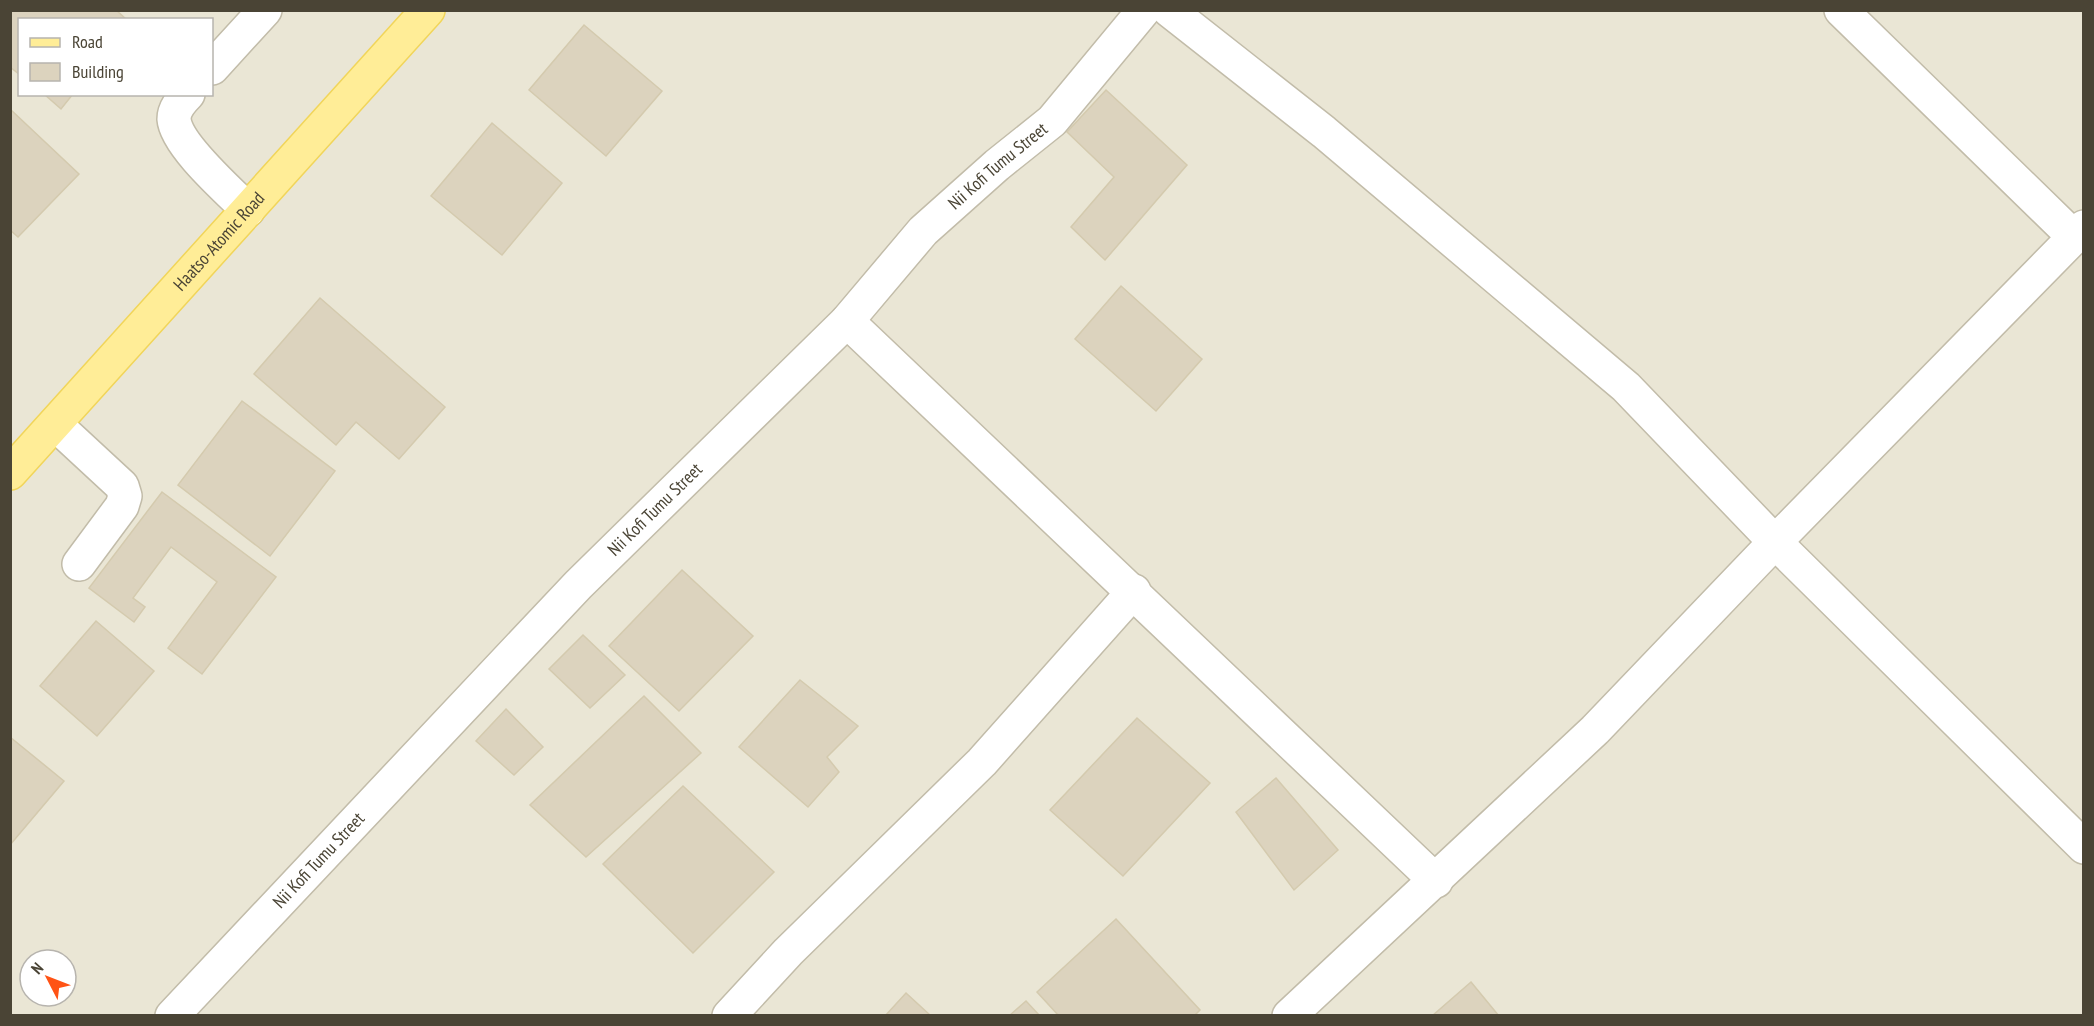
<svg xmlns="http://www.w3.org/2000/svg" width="2094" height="1026" viewBox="0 0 2094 1026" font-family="'PT Sans Narrow',sans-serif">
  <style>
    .residential { fill: #eae6d5; fill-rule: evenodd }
    .building { fill: #dcd3be; stroke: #d4caae; stroke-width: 1.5 }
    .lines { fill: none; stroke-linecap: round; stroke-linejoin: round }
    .minor-casing { stroke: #c2bca9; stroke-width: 36 }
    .major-casing { stroke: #f1d55a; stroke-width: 36 }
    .minor { stroke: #fff; stroke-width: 33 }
    .major { stroke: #ffed97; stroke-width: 33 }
    .labels { text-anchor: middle; stroke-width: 5; stroke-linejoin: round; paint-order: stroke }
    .street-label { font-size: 18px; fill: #4a4435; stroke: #fff }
  </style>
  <rect width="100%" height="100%" fill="#f5f3e7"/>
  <path class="residential" d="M11 11H2083V1015H11ZM20 20H212V94H20ZM30 960H66V996H30Z"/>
  <g class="building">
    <path d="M10 10H116L127 20H20V75L10 67Z"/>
    <path d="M584 25 662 91 606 156 529 90Z"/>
    <path d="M1106 90 1187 165 1105 260 1071 227 1114 177 1067 132Z"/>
    <path d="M44 94H73L61 109Z"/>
    <path d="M10 109 79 174 18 237 10 230Z"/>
    <path d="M492 123 562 183 502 255 431 196Z"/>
    <path d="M1121 286 1202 359 1156 411 1075 339Z"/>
    <path d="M320 298 445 407 399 459 356 422 336 445 254 374Z"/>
    <path d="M242 401 335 471 270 556 178 485Z"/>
    <path d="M162 492 276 577 202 674 168 648 217 582 171 547 133 598 145 607 134 622 89 588Z"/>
    <path d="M682 570 753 636 679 711 609 646Z"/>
    <path d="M96 621 154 671 97 736 40 686Z"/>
    <path d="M583 635 625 675 590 708 549 669Z"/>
    <path d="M800 680 858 726 827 757 839 772 808 807 739 747Z"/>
    <path d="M644 696 701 753 586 857 530 805Z"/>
    <path d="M506 709 543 747 514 775 476 741Z"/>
    <path d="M1137 718 1210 783 1123 876 1050 810Z"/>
    <path d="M10 737 64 781 10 845Z"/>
    <path d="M1276 778 1338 850 1294 890 1236 812Z"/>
    <path d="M683 786 774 872 693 953 603 864Z"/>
    <path d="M1116 919 1200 1010 1194 1016H1059L1037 992Z"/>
    <path d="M1471 982 1499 1016H1432Z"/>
    <path d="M906 993 931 1016H885Z"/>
    <path d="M1026 1001 1040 1016H1009Z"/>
  </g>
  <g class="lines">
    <g class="minor-casing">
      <g id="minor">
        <path d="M1169 10 1324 132 1626 387 1775 542 2084 847"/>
        <path d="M1841 10 2074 237"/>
        <path d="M212 68 265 10"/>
        <path d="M188 94C181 101 174 109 174 119 176 145 229 191 248 210"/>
        <path d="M847 321 1436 881"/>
        <path d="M55 424 122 486 125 496 122 506 79 564"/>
        <path id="s1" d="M172 1016 578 585 847 321 923 231 997 165 1052 121 1144 10"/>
        <path d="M729 1016 788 952 982 762 1134 591"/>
        <path d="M1289 1016 1595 730 1775 542 2084 227"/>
      </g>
    </g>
    <g class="major-casing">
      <g id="major">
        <path id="s2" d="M10 473 428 10"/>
      </g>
    </g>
    <use href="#minor" class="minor"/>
    <use href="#major" class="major"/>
  </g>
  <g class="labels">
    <g class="street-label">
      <text dy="6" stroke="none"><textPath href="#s1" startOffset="1186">Nii Kofi Tumu Street</textPath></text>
      <text dy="6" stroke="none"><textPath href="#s2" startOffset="312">Haatso-Atomic Road</textPath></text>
      <text dy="6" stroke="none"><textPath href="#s1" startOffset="700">Nii Kofi Tumu Street</textPath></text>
      <text dy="6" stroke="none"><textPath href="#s1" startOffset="214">Nii Kofi Tumu Street</textPath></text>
    </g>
  </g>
  <rect width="2094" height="1026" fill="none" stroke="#4a4435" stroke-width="24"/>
  <rect x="18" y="18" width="195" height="78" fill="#ffffff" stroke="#b7b4ae" stroke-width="1.5"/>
  <rect x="30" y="38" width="30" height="9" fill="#ffed97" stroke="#b7b4ae" stroke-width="1.5"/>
  <text x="72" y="48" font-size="18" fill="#4a4435">Road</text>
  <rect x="30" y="63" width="30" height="18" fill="#dcd3be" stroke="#b7b4ae" stroke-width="1.5"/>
  <text x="72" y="78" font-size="18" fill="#4a4435">Building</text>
  <g transform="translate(48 978) rotate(312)"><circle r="28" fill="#ffffff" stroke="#b7b4ae" stroke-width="1.5"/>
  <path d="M0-4.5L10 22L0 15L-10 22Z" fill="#ff5315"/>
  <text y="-9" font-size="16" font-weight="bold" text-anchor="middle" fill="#4a4435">N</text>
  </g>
</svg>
